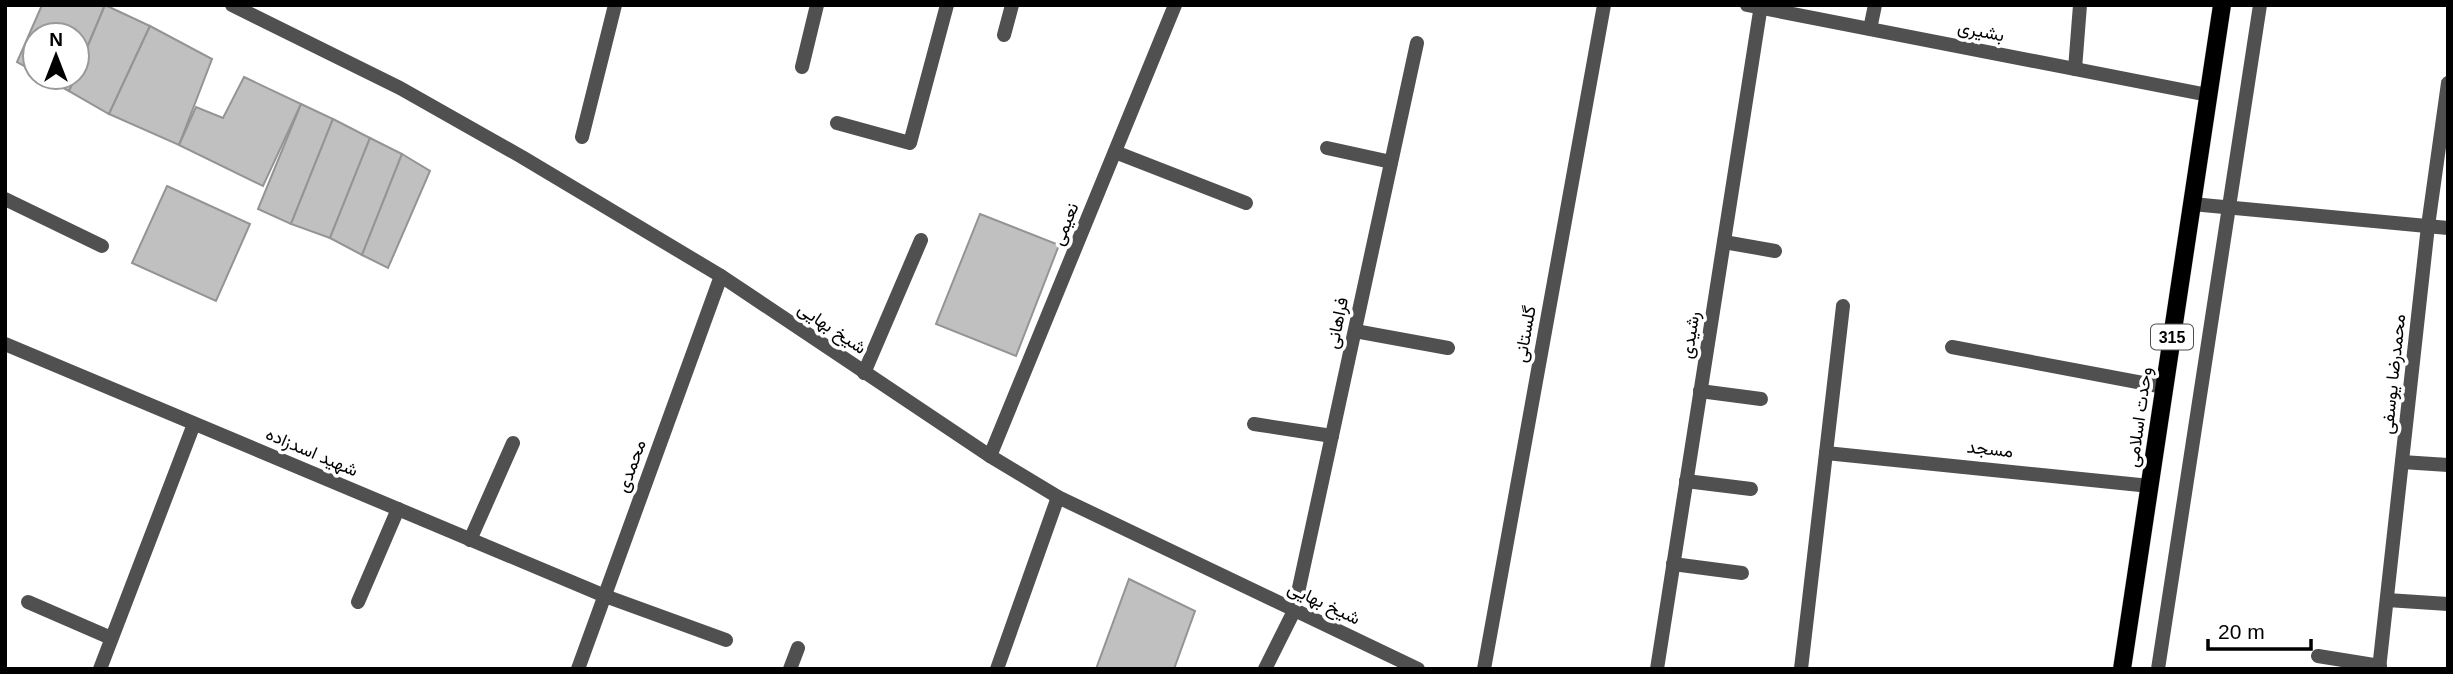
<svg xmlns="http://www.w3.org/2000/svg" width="2453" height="674" viewBox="0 0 2453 674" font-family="Arial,Vazirmatn,sans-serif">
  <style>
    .building { fill: #c0c0c0; stroke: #949494; stroke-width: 2 }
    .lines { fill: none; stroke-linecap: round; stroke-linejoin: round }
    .primary-casing { stroke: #dbdbdb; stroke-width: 19 }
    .service { stroke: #505050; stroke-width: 14 }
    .minor { stroke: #505050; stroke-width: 14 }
    .tertiary { stroke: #505050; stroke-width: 14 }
    .primary { stroke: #000; stroke-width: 18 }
    .labels { text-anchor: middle; stroke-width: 7; stroke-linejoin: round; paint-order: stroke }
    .shield { fill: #fff; stroke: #4c4c4c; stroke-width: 2 }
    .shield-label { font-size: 16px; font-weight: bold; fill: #000 }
    .street-label { font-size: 18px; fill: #000; stroke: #fff }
  </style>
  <rect width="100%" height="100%" fill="#fff"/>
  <g class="building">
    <path d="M42 5H105L77 71V35H35V72L17 62Z"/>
    <path d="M105 5 150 26 109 114 69 91Z"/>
    <path d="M150 26 212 59 179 145 109 114Z"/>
    <path d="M43 77H75L69 91Z"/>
    <path d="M244 77 301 104 263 186 179 145 196 107 223 118Z"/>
    <path d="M301 104 333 119 291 224 258 209Z"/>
    <path d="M333 119 370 138 330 238 291 224Z"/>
    <path d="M370 138 402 154 362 255 330 238Z"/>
    <path d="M402 154 430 171 388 268 362 255Z"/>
    <path d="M167 186 250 224 216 301 132 263Z"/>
    <path d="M980 214 1059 245 1016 356 936 324Z"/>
    <path d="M1129 579 1195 611 1174 669H1096Z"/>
  </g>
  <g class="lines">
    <g class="primary-casing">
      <path id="primary" d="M2122 669 2222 5"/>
    </g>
    <g class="service">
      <path d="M1004 35 1012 5"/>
      <path d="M802 67 817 5"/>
      <path d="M837 123 910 143 947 5"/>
      <path d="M582 137 615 5"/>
      <path d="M1327 148 1391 162"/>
      <path d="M1115 152 1246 203"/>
      <path d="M5 199 102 246"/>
      <path d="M1724 242 1775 251"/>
      <path d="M1355 331 1448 348"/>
      <path d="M1952 347 2164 387"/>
      <path d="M864 373 921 240"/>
      <path d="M1700 391 1761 399"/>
      <path d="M1254 424 1332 436"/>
      <path d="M1826 453 2150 486"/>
      <path d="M1686 481 1751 489"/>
      <path d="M470 540 513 443"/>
      <path d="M1673 564 1742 573"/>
      <path d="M605 596 726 640"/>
      <path d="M28 602 111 638"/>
      <path d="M358 602 398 509"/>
      <path d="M1265 669 1294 611"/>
      <path d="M2158 669 2260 5"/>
    </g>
    <g class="minor">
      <path d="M1870 29 1875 5"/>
      <path d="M2192 204 2448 228"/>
      <path d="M5 344 605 596"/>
      <path d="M990 456 1175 5"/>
      <path d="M2402 462 2448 465"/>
      <path d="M2387 600 2448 604"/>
      <path d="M1294 611 1417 43"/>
      <path d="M2318 656 2380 666"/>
      <path d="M100 669 194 424"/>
      <path d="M790 669 798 648"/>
      <path d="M997 669 1058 497"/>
      <path d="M1484 669 1604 5"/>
      <path d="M1657 669 1761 5"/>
      <path d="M1801 669 1843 306"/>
      <path d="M2379 669 2428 226 2448 83"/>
    </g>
    <g class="tertiary">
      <path d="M232 5 400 88 522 157 721 276 990 456 1058 497 1418 669"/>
      <path d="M1747 5 2208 95"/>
      <path d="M2075 69 2080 5"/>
      <path d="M578 669 721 276"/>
    </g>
    <use href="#primary" class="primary"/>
  </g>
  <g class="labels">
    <rect class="shield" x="2151" y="324.5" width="42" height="25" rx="5"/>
    <g class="shield-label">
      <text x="2172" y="343">315</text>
    </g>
    <g class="street-label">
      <text transform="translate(1981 31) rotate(11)" y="6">بشیری</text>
      <text transform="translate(1065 224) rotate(-68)" y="6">نعیمی</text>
      <text transform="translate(1337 323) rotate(-78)" y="6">فراهانی</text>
      <text transform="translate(832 328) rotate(34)" y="6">شیخ بهایی</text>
      <text transform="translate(1525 334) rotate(-80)" y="6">گلستانی</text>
      <text transform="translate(1690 335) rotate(-81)" y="6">رشیدی</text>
      <text transform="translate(2393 374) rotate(-84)" y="6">محمدرضا یوسفی</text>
      <text transform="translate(2139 417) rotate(-82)" y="6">وحدت اسلامی</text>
      <text transform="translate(1990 449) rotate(6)" y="6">مسجد</text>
      <text transform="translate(312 452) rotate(23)" y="6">شهید اسدزاده</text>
      <text transform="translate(631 466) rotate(-70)" y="6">محمدی</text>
      <text transform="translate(1324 603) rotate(25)" y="6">شیخ بهایی</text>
    </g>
  </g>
  <rect width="2453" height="674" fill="none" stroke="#000000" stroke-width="14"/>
  <g transform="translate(56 56)"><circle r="33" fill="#ffffff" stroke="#999999" stroke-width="2"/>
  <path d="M0-5L12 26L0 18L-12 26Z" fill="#000000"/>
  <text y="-10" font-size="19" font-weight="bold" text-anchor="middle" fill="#000000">N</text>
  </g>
  <path d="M2208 639v10h103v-10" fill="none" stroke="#000000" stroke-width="3.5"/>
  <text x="2218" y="639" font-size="21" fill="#000000" stroke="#ffffff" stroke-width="5" paint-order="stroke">20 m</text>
</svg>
